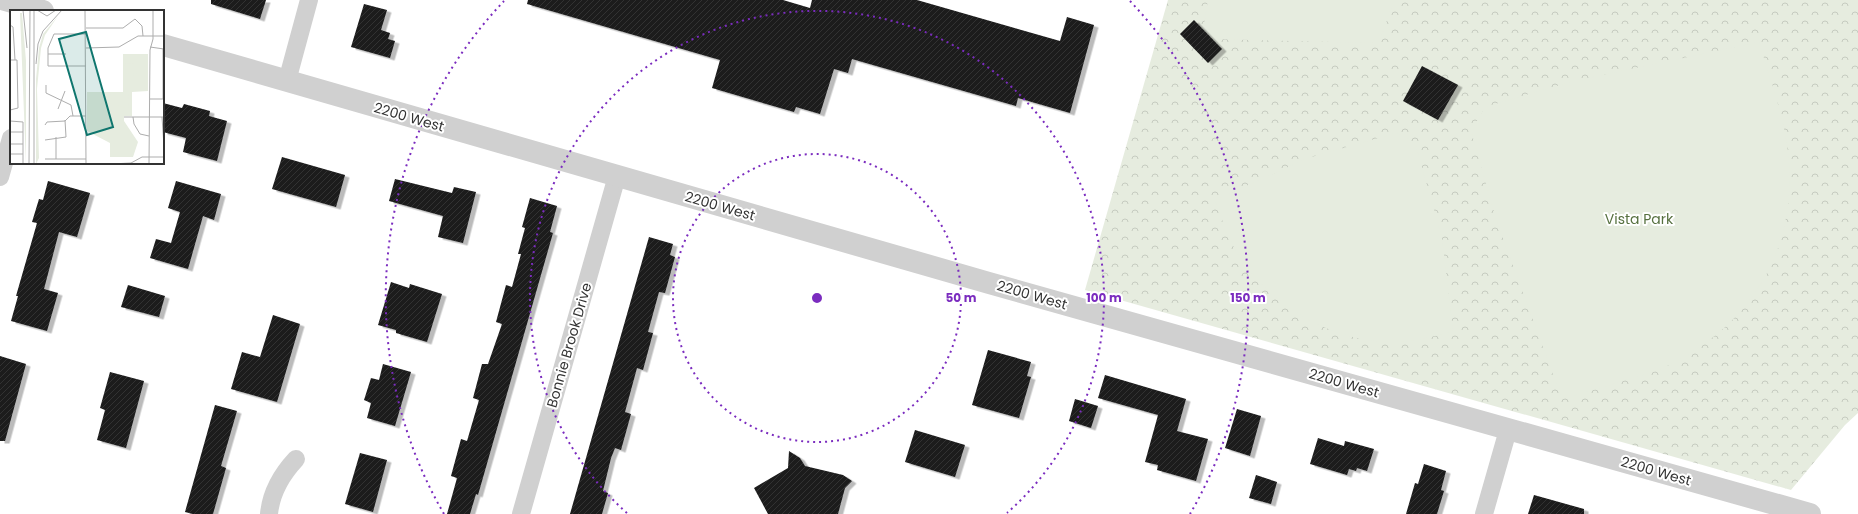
<svg xmlns="http://www.w3.org/2000/svg" width="1858" height="514" viewBox="0 0 1858 514" font-family="Poppins,sans-serif">
  <style>
    .park { fill: url(#park-crowns) }
    .pitch { fill: #e6ecdf }
    .building { fill: url(#building-hatch); filter: url(#shadow) }
    .lines { fill: none; stroke-linecap: round; stroke-linejoin: round }
    .minor { stroke: #d0d0d0; stroke-width: 18 }
    .tertiary { stroke: #d0d0d0; stroke-width: 22 }
    .ring { fill: none; stroke: #7b2cbf; stroke-width: 2; stroke-dasharray: 2 4 }
    .labels { text-anchor: middle; stroke-width: 4; stroke-linejoin: round; paint-order: stroke }
    .street-label { font-size: 14px; fill: #333; stroke: #fff }
    .park-label { font-size: 14px; fill: #56703f; stroke: #fff }
    .inset-road { fill: none; stroke: #adadad; stroke-width: 1 }
    .view { fill: #0f766e; fill-opacity: 0.15; stroke: #0f766e; stroke-width: 2 }
    .inset-edge { fill: none; stroke: #333; stroke-width: 2 }
    .centre { fill: #7b2cbf; stroke: #fff; stroke-width: 2 }
    .ring-label { font-size: 12px; text-anchor: middle; font-weight: bold; fill: #7b2cbf; stroke: #fff; stroke-width: 4; stroke-linejoin: round; paint-order: stroke }
  </style>
  <defs>
    <pattern id="park-crowns" width="20" height="18" patternUnits="userSpaceOnUse"><rect width="20" height="18" fill="#e6ecdf"/><path d="M2 6a3 3 0 1 1 6 0M12 15a3 3 0 1 1 6 0" fill="none" stroke="#c6cbc0"/></pattern>
    <pattern id="building-hatch" width="6" height="6" patternUnits="userSpaceOnUse"><rect width="6" height="6" fill="#1a1a1a"/><path d="M-1 1l2-2M0 6l6-6M5 7l2-2" fill="none" stroke="#333"/></pattern>
    <filter id="shadow"><feDropShadow dx="4.5" dy="2.5" stdDeviation="0" flood-color="#0004"/></filter>
  </defs>
  <rect width="100%" height="100%" fill="#fff"/>
  <path class="park" d="M1168 0H1858V413L1845 425 1791 490 1085 290Z"/>
  <g class="pitch">
    <path d="M1208 0H1394L1379 43 1211 39 1203 31Z"/>
    <path d="M1759 42C1769 75 1782 111 1787 145 1801 245 1754 325 1663 368 1655 372 1644 375 1635 377 1611 385 1586 392 1562 399L1497 222 1471 131 1485 107 1574 81Z"/>
    <path d="M1396 133 1415 143 1442 238 1453 331C1439 335 1424 339 1409 341 1343 348 1275 311 1239 256 1228 239 1222 219 1215 200L1308 158Z"/>
  </g>
  <g class="building">
    <path d="M211 0H266L260 19 211 4Z"/>
    <path d="M528 0H783L810 8 812 0H917L1060 41 1067 17 1094 25 1070 113 1018 98 1016 106 852 59 848 73 834 69 820 114 796 107 794 112 712 88 720 60 527 4Z"/>
    <path d="M364 4 387 10 381 30 390 33 388 39 395 41 390 58 351 47Z"/>
    <path d="M1194 20 1222 49 1208 63 1180 34Z"/>
    <path d="M1422 66 1458 85 1438 120 1403 101Z"/>
    <path d="M163 103 182 108 184 104 210 111 209 116 227 121 217 161 183 152 186 138 163 132Z"/>
    <path d="M282 157 345 175 336 207 272 189Z"/>
    <path d="M395 179 452 193 454 187 476 192 463 243 438 237 443 216 389 201Z"/>
    <path d="M48 181 90 193 77 237 59 232 44 289 58 293 47 331 11 321 18 296H16L37 223 32 222 39 199 43 200Z"/>
    <path d="M176 181 221 194 214 220 203 216 188 269 150 258 156 239 171 243 180 212 168 208Z"/>
    <path d="M530 198 557 206 550 232 553 233 478 495 476 494 470 514H447L457 478 451 476 461 439 467 441 479 400 473 398 482 364H488L502 324 496 322 506 285 512 287 521 254H518L525 228 522 227Z"/>
    <path d="M649 237 673 244 670 255 675 257 665 293 659 292 648 332 653 333 643 370 637 368 625 412 631 414 621 450 615 448 611 458 603 491 608 493 602 514H570Z"/>
    <path d="M391 282 409 288 410 284 442 294 427 342 396 333V330L378 325Z"/>
    <path d="M128 285 165 296 159 317 121 307Z"/>
    <path d="M273 315 300 324 277 402 231 389 242 352 260 357Z"/>
    <path d="M988 350 1031 362 1027 376 1031 377 1019 418 972 405Z"/>
    <path d="M0 356 26 364 5 441H0Z"/>
    <path d="M383 364 411 372 395 426 367 418 371 403 364 400 371 378 379 380Z"/>
    <path d="M110 372 144 381 126 448 97 440 105 410 100 408Z"/>
    <path d="M1105 375 1186 399 1177 431 1208 439 1196 481 1157 470 1158 465 1145 462 1158 415 1098 398Z"/>
    <path d="M1075 399 1098 406 1091 428 1069 421Z"/>
    <path d="M215 405 237 411 221 466 226 468 213 514H193L185 512Z"/>
    <path d="M1237 409 1261 416 1250 456 1225 448Z"/>
    <path d="M915 430 965 445 955 477 905 462Z"/>
    <path d="M1318 438 1344 446 1345 441 1374 449 1367 471 1357 468 1356 471 1349 469 1347 475 1310 464Z"/>
    <path d="M789 451 800 458 805 466 843 475 852 481 845 488 838 514H768L754 488 788 468Z"/>
    <path d="M360 453 387 460 373 512 345 504Z"/>
    <path d="M1424 464 1446 471 1441 490 1444 491 1437 514H1406L1415 483 1418 484Z"/>
    <path d="M1256 475 1277 482 1271 504 1249 498Z"/>
    <path d="M1534 495 1584 509V514H1528Z"/>
  </g>
  <g class="lines">
    <g class="minor">
      <path d="M287 81 309 0"/>
      <path d="M0 177 11 138"/>
      <path d="M269 514C271 493 282 474 296 459"/>
      <path d="M521 514 617 176"/>
      <path d="M1484 514 1508 430"/>
    </g>
    <g class="tertiary">
      <path d="M5 0 43 11"/>
      <path d="M163 45 989 283 1810 514"/>
    </g>
  </g>
  <g class="ring">
    <circle cx="817" cy="298" r="144"/>
    <path d="M627 513A287 287 0 1 1 1007 513"/>
    <path d="M444 514A431 431 0 0 1 504 1M1130 1A431 431 0 0 1 1190 514"/>
  </g>
  <g class="labels">
    <g class="street-label">
      <text transform="translate(409 117) rotate(16)" y="5">2200 West</text>
      <text transform="translate(720 206) rotate(16)" y="5">2200 West</text>
      <text transform="translate(1032 295) rotate(16)" y="5">2200 West</text>
      <text transform="translate(569 345) rotate(-74)" y="5">Bonnie Brook Drive</text>
      <text transform="translate(1344 383) rotate(16)" y="5">2200 West</text>
      <text transform="translate(1656 471) rotate(16)" y="5">2200 West</text>
    </g>
    <g class="park-label">
      <text x="1639" y="224">Vista Park</text>
    </g>
  </g>
  <g transform="translate(10 10)">
    <rect width="154" height="154" fill="#fff"/>
    <path d="M10 3H12L16 51V154ZM48 6 35 25 31 38 27 79 29 148 26 154V69L29 38 33 24Z" fill="#e6ecdf"/>
    <path d="M113 44H138V81L122 82V106H114V111L128 132 123 147H100V133L77 121V82H113Z" fill="#e6ecdf"/>
    <path d="M124 44V53L114 54 116 46ZM114 55H123L124 66 116 63ZM137 55 135 63 126 66 127 55ZM123 68 132 71 136 80H123ZM92 88a5 5 0 1 1 10 0a5 5 0 1 1-10 0ZM103 83 119 84 118 99 107 95ZM77.5 95a5.5 5.5 0 1 1 11 0a5.5 5.5 0 1 1-11 0ZM91 99 99 113 88 117 78 108Z" fill="#e6ecdf"/>
    <path class="inset-road" d="M13 0 17 38M24 0V154M27 0 37 6 46 0M75 0 76 154M0 15 3 17 5 50M76 18H113L125 9 132 16 133 26M140 37 154 39M76 38 109 37 128 26H154M38 44H56M0 50H7L8 98 0 100M26 54 28 34 33 21 52 0M76 56H38V38L44 24H76M36 75V83L61 95 63 106M140 89H154M153 89V39M48 99 55 81M114 107H154M123 107 124 114 130 124 139 126M152 107 154 136M0 111 13 112V154M35 115 37 112 55 111 60 106H76M0 122H13M35 130 56 127 55 110M0 134H13M0 144H13M35 149H76M46 149V127M19 154 20 0M101 154 121 153 132 147H154M139 154 140 40 143 29V0"/>
    <path class="view" d="M76 22 103 117 77 125 49 29Z"/>
    <rect width="154" height="154" class="inset-edge"/>
  </g>
  <circle cx="817" cy="298" r="6" class="centre"/>
  <g class="ring-label">
    <text x="961" y="302">50 m</text>
    <text x="1104" y="302">100 m</text>
    <text x="1248" y="302">150 m</text>
  </g>
</svg>
